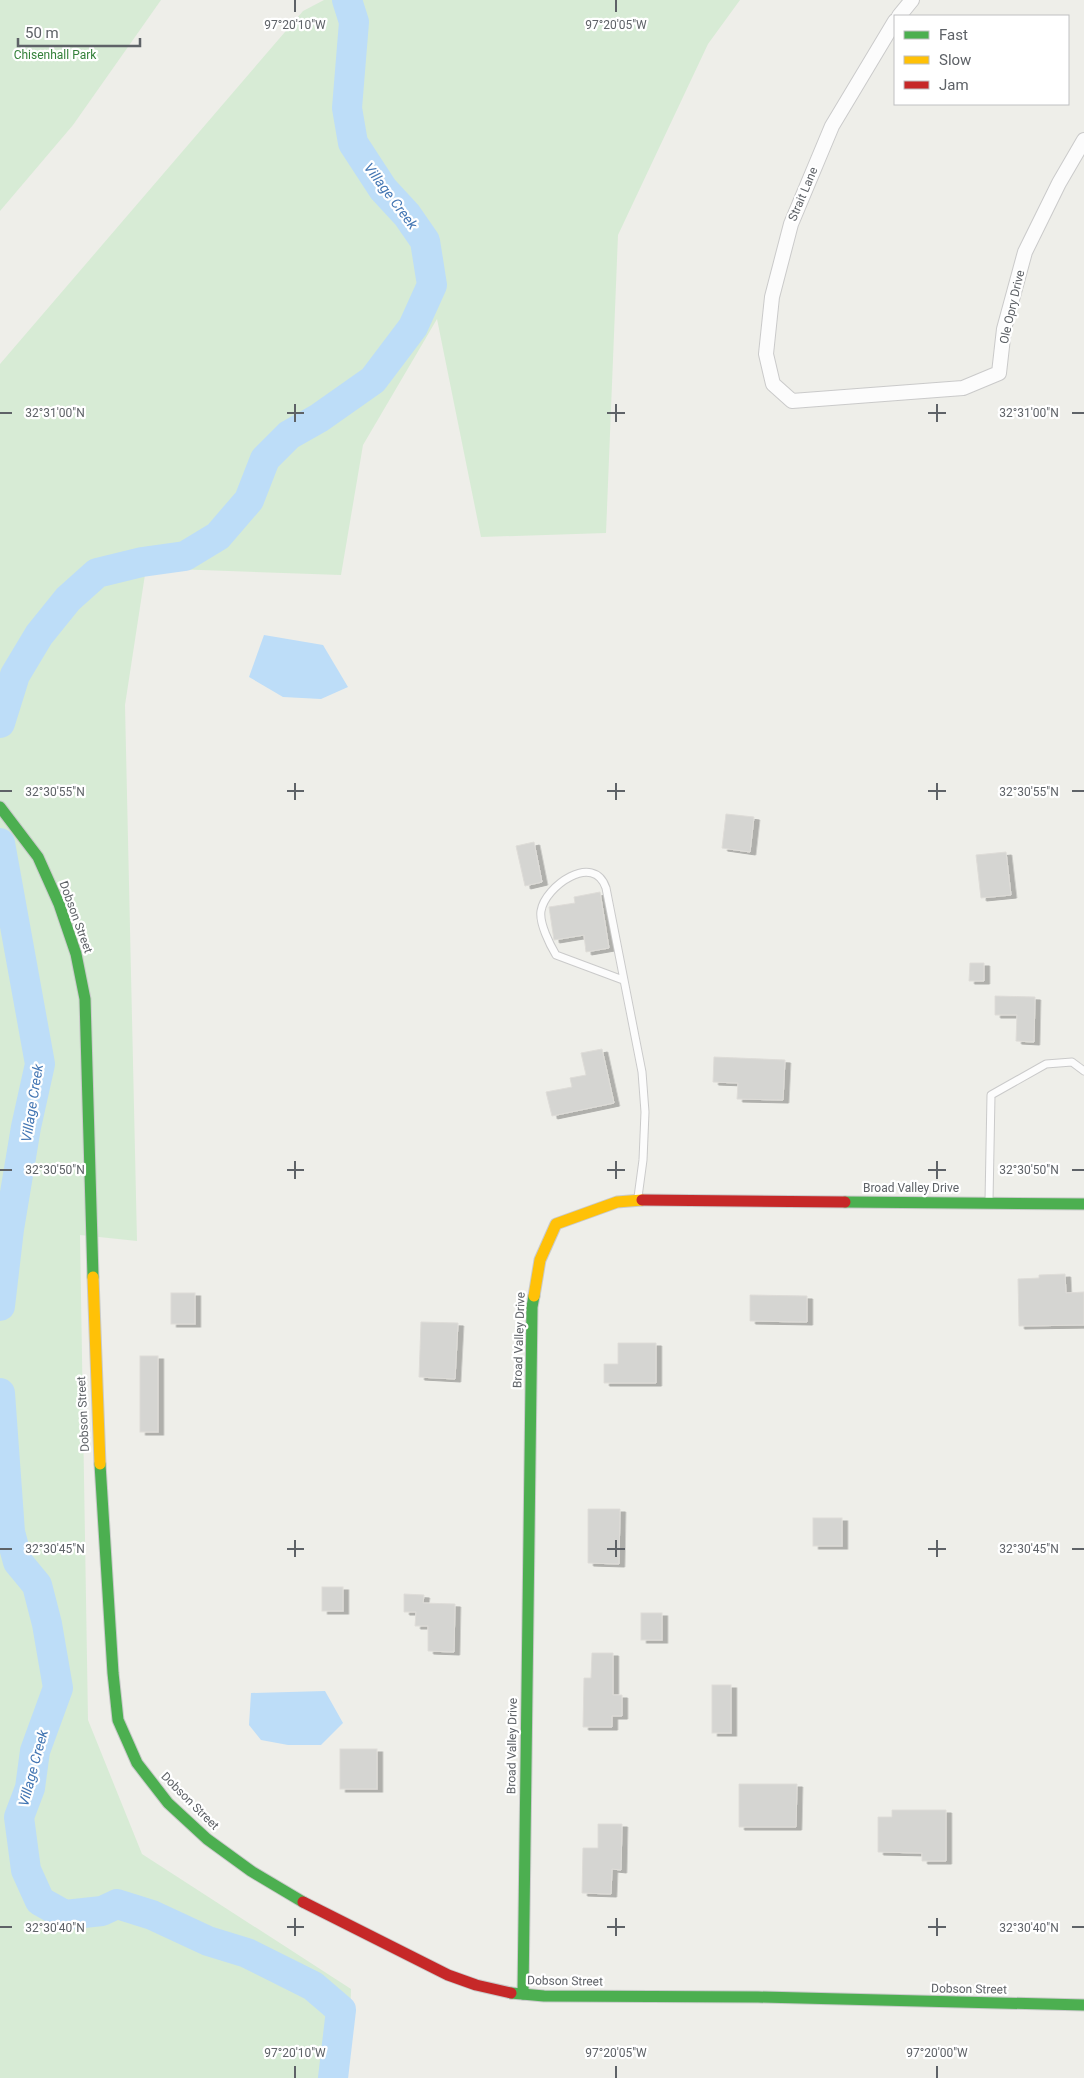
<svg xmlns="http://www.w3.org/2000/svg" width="1084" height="2078" viewBox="0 0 1084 2078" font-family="Roboto,sans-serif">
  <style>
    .green { fill: #d7ebd5 }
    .water { fill: #bdddf8 }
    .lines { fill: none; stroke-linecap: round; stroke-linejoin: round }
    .river { stroke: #bdddf8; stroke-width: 30 }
    .building { fill: #d5d5d2; stroke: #dedcd8; filter: url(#shadow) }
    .lane-casing { stroke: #cacaca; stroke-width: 9 }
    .street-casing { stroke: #cacaca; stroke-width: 16 }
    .fast-casing { stroke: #c9caca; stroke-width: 13 }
    .slow-casing { stroke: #c9caca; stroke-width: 13 }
    .jam-casing { stroke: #c9caca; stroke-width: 13 }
    .lane { stroke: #fcfcfc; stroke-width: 7 }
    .street { stroke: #fcfcfc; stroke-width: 14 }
    .fast { stroke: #4caf50; stroke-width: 11 }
    .slow { stroke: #ffc107; stroke-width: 11 }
    .jam { stroke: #c62828; stroke-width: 11 }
    .ticks { fill: none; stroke: #5e6267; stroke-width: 2 }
    .labels { text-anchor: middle; stroke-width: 4.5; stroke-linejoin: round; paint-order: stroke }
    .park-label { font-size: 12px; fill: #34813a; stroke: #fff }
    .street-label { font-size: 12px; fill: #5e6267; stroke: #fff }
    .water-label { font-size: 14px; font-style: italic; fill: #4376b3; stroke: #fff }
    .ticks-label { font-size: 12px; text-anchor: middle; fill: #5e6267; stroke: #fff; stroke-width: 4.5; stroke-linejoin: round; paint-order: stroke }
  </style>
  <defs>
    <filter id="shadow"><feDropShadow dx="5.5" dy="3" stdDeviation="0" flood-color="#0004"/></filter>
  </defs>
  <rect width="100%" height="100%" fill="#eeeee9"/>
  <g class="green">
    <path d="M0 0H161L73 125 0 211Z"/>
    <path d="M324 0H740L708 44 618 235 606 533 481 537 437 319 363 445 341 575 146 568 125 705 137 1241 80 1235 88 1720 142 1854 351 1989 348 2078H0V364L303 11Z"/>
  </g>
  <g class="water">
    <path d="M264 635 323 645 348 687 321 699 283 697 249 677Z"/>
    <path d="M325 1691 343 1723 321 1745H288L261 1740 249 1725 251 1693Z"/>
  </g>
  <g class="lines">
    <g class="river">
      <path d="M0 723 15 675 39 635 68 599 97 573 142 562 185 556 218 536 249 500 265 459 289 435 319 418 373 380 413 327 432 285 425 241 407 215 383 189 353 143 347 108 354 22 347 0"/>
      <path d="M0 843 40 1064 26 1127 9 1229 0 1306"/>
      <path d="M0 1393 10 1532 18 1562 37 1585 47 1624 58 1688 35 1751 30 1788 19 1817 26 1870 40 1901 65 1915 102 1911 117 1904 152 1915 208 1941 247 1953 313 1986 341 2010 333 2078"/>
    </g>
  </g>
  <g class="building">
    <path d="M726 814 754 817 750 852 722 848Z"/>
    <path d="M534 842 542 882 525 886 516 846Z"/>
    <path d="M1006 852 1011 895 981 898 976 855Z"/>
    <path d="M600 892 609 948 586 952 584 935 554 940 549 907 575 903 574 897Z"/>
    <path d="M970 963H984V981H969Z"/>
    <path d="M995 996 1035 997 1034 1042 1016 1041 1017 1015H995Z"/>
    <path d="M602 1049 614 1103 552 1116 546 1092 572 1087 570 1078 586 1075 581 1053Z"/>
    <path d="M714 1057 785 1060 783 1100 737 1099 738 1083 713 1082Z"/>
    <path d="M1065 1274 1066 1293 1084 1292V1325L1019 1326 1018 1279 1039 1278V1275Z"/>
    <rect x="171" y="1293" width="24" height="31"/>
    <path d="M750 1295 807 1296V1322L750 1321Z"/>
    <path d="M421 1322 458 1323 455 1379 419 1377Z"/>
    <path d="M618 1343H656V1383H604V1364H618Z"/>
    <rect x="140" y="1356" width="18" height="76"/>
    <path d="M588 1509H620L619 1564 588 1563Z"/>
    <rect x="813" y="1518" width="29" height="28"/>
    <rect x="322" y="1587" width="21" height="24"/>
    <path d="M404 1594 424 1595 423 1603 455 1604 454 1652 428 1651V1626H415L416 1612H404Z"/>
    <rect x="641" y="1613" width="21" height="27"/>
    <path d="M592 1653H613V1695H622V1716H612V1727H583L584 1678H591Z"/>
    <rect x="712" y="1685" width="19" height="48"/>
    <rect x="340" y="1749" width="37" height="40"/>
    <path d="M739 1784H797L796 1827H739Z"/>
    <path d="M892 1810H946V1861H922V1853L878 1852V1817H892Z"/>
    <path d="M598 1824H622L621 1870 612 1869 611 1894 582 1893 583 1848H598Z"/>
  </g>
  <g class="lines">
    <g class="lane-casing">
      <g id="lane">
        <path d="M623 980 556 955C550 945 539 923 541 911 545 886 594 852 606 888L642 1072 645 1112 643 1160 638 1197"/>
        <path d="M989 1201 991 1095 1046 1064 1072 1062 1084 1071"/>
      </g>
    </g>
    <g class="street-casing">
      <g id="street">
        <path d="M899 16 912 0"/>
        <path d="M895 21 832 126 791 224 772 297 766 354 773 384 792 401 963 388 999 373 1004 329 1025 252 1059 183 1084 140"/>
      </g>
    </g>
    <g class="fast-casing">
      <g id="fast">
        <path d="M0 807 38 857 59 904 76 954 85 999 93 1277"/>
        <path d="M845 1202 1084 1204"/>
        <path d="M100 1464 113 1673 118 1720 137 1763 168 1803 207 1839 251 1871 303 1902"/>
        <path d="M511 1993 544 1996 758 1997 1084 2005"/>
        <path d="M523 1994 532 1307 534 1296"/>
      </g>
    </g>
    <g class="slow-casing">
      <g id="slow">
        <path d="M93 1277 100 1464"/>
        <path d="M534 1296 540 1260 556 1224 617 1202 642 1200"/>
      </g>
    </g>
    <g class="jam-casing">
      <g id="jam">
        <path d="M642 1200 845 1202"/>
        <path d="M303 1902 448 1975 476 1985 511 1993"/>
      </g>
    </g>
    <use href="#lane" class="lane"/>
    <use href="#street" class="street"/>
    <use href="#fast" class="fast"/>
    <use href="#slow" class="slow"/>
    <use href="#jam" class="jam"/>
  </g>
  <path class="ticks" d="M295 0V12M616 0V12M295 404V422M616 404V422M937 404V422M0 413H12M287 413H304M607 413H625M928 413H946M1072 413H1084M295 783V800M616 783V800M937 783V800M0 791H12M287 791H304M607 791H625M928 791H946M1072 791H1084M295 1161V1179M616 1161V1179M937 1161V1179M0 1170H12M287 1170H304M607 1170H625M928 1170H946M1072 1170H1084M295 1540V1557M616 1540V1557M937 1540V1557M0 1549H12M287 1549H304M607 1549H625M928 1549H946M1072 1549H1084M295 1918V1936M616 1918V1936M937 1918V1936M0 1927H12M287 1927H304M607 1927H625M928 1927H946M1072 1927H1084M295 2066V2078M616 2066V2078M937 2066V2078"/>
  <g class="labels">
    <g class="park-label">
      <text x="55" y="59">Chisenhall Park</text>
    </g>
    <g class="street-label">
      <text transform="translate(803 194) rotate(-67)" y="4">Strait Lane</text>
      <text transform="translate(1012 307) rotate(-77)" y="4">Ole Opry Drive</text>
      <text transform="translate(76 917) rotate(70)" y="4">Dobson Street</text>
      <text x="911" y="1192">Broad Valley Drive</text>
      <text transform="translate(519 1340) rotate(-88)" y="4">Broad Valley Drive</text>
      <text transform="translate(83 1414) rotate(-93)" y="4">Dobson Street</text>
      <text transform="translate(512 1746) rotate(-89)" y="4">Broad Valley Drive</text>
      <text transform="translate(190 1801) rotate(45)" y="4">Dobson Street</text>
      <text transform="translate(565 1981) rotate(1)" y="4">Dobson Street</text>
      <text transform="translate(969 1989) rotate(1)" y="4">Dobson Street</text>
    </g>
    <g class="water-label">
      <text transform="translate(391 196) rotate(53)" y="5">Village Creek</text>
      <text transform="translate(32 1103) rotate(-81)" y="5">Village Creek</text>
      <text transform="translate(33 1768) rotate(-75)" y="5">Village Creek</text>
    </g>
  </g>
  <g class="ticks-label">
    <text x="295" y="29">97°20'10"W</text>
    <text x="616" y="29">97°20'05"W</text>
    <text x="55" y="417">32°31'00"N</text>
    <text x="1029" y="417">32°31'00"N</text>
    <text x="55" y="796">32°30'55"N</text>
    <text x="1029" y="796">32°30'55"N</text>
    <text x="55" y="1174">32°30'50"N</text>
    <text x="1029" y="1174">32°30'50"N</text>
    <text x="55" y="1553">32°30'45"N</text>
    <text x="1029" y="1553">32°30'45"N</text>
    <text x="55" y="1932">32°30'40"N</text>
    <text x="1029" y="1932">32°30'40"N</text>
    <text x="295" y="2057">97°20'10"W</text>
    <text x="616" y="2057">97°20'05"W</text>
    <text x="937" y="2057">97°20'00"W</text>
  </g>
  <rect x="894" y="15" width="175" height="90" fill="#ffffff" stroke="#bfc0c2"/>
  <rect x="904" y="31" width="25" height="8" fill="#4caf50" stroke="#bfc0c2"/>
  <text x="939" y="40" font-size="15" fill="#5e6267">Fast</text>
  <rect x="904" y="56" width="25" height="8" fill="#ffc107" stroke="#bfc0c2"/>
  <text x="939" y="65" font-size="15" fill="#5e6267">Slow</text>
  <rect x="904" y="81" width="25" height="8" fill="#c62828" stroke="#bfc0c2"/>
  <text x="939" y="90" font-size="15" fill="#5e6267">Jam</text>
  <path d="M18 38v8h122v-8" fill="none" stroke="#5e6267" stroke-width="2.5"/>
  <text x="25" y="38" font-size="15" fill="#5e6267" stroke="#ffffff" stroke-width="4" paint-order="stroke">50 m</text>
</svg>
